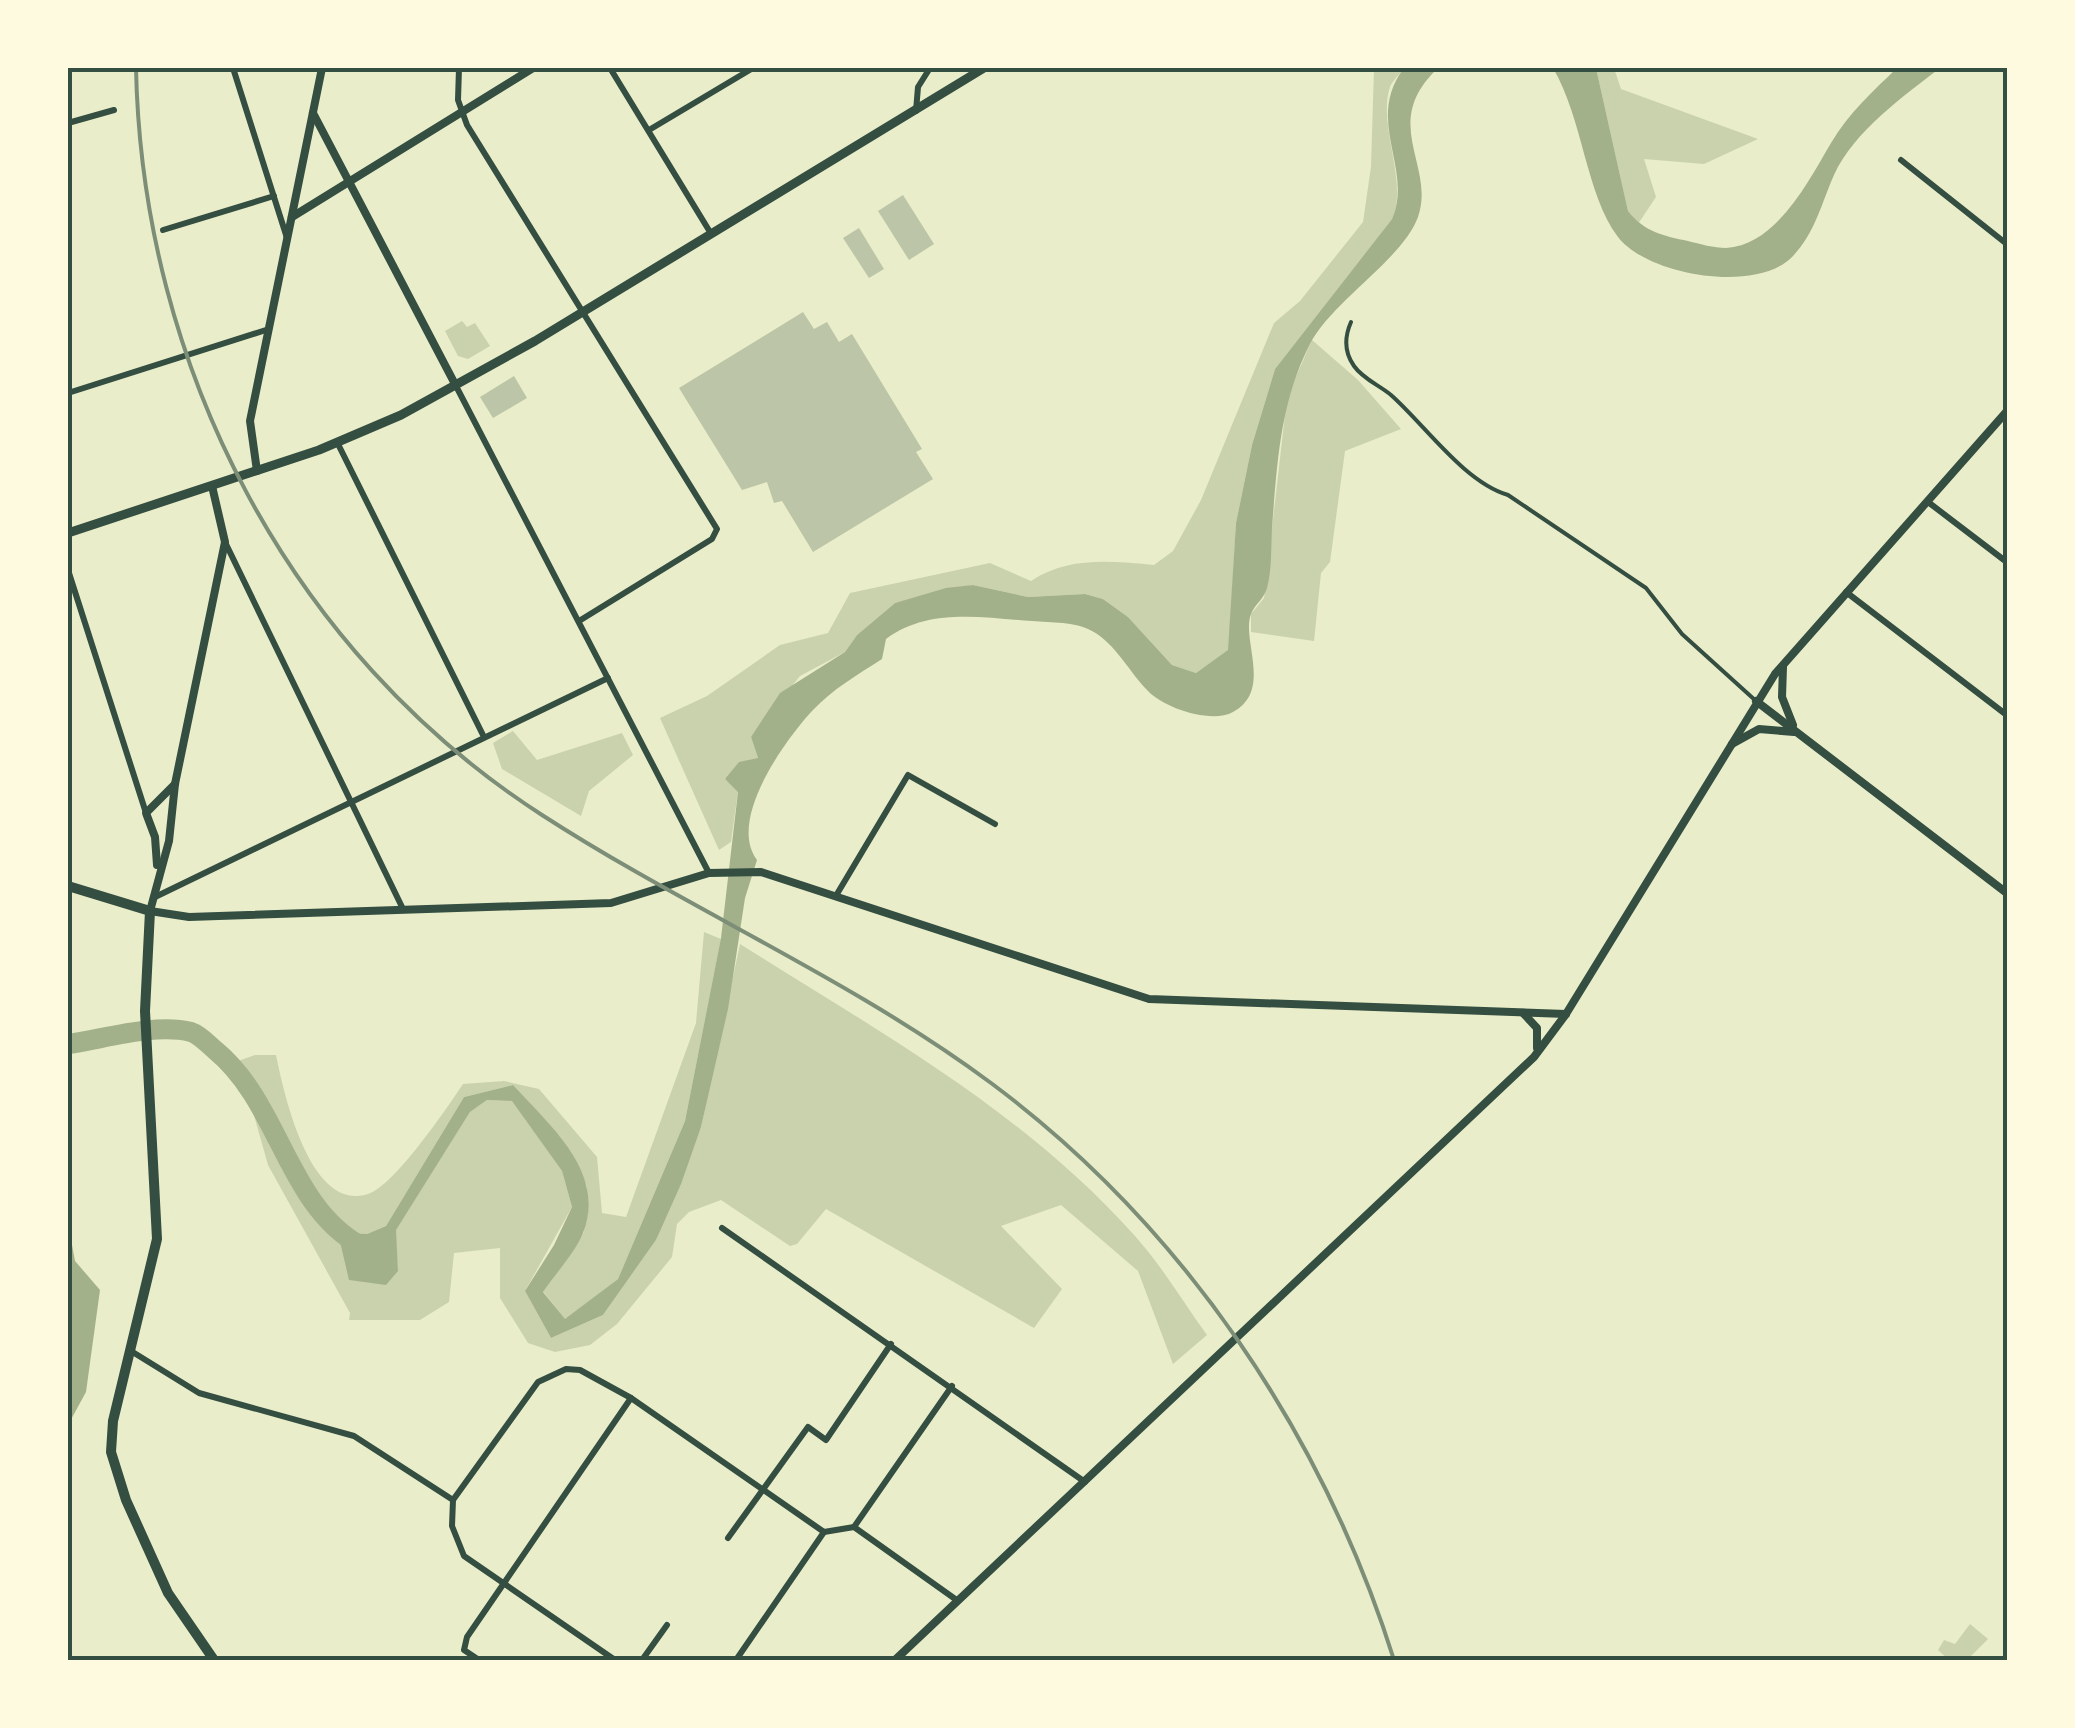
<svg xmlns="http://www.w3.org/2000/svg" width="2075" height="1728" viewBox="0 0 2075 1728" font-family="Lato,sans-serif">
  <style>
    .green { fill: #cad2ad }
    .water { fill: #a3b18a }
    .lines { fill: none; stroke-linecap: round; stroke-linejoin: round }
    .river { stroke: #a3b18a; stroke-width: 20 }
    .building { fill: #bcc5a7 }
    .service { stroke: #344e41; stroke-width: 4 }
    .minor { stroke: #344e41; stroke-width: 6 }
    .tertiary { stroke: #344e41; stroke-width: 8 }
    .secondary { stroke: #344e41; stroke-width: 9 }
    .primary { stroke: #344e41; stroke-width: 10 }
    .rail { stroke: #7c8e77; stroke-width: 4 }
    .neatline { fill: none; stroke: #344e41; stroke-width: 4 }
  </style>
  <rect width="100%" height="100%" fill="#e9edc9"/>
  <g class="green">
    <path d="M1374 68H1404C1401 73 1392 81 1390 87 1377 126 1409 182 1392 219L1275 369 1252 445 1236 523 1229 650 1196 673 1172 665 1128 617 1103 599 1085 594 1028 597 973 585 895 603 857 635 845 652 800 676 751 737 758 758 725 779 738 791 731 842 719 850 660 718 707 696 780 645 828 633 850 593 990 563 1031 581C1068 556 1112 561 1154 565L1173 551 1201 500 1274 323 1300 301 1363 222 1371 167Z"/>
    <path d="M1596 68H1614L1621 89 1758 139 1704 164 1644 159 1656 197 1638 224 1628 211Z"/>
    <path d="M462 321 467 327 475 323 490 346 468 359 458 356 445 331Z"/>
    <path d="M1312 340 1358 380 1401 429 1345 451 1330 562 1321 573 1314 641 1251 632V614L1264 598 1287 397Z"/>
    <path d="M513 731 537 760 622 733 633 755 589 791 581 816 502 769 493 743Z"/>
    <path d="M704 932 721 939 685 1121 618 1279 565 1320 543 1291 584 1232 587 1186 513 1085 464 1097 386 1226 367 1234 398 1271 395 1230 470 1112 487 1100 513 1101 562 1171 572 1207 525 1291 551 1338 603 1315 656 1240 701 1127 740 944C881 1033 1022 1110 1135 1236 1162 1266 1183 1302 1207 1335L1173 1364 1138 1271 1061 1205 1001 1226 1062 1289 1034 1328 826 1209 797 1244 790 1246 721 1200 689 1212 677 1224 672 1257 617 1324 590 1345 555 1352 528 1343 500 1298V1248L454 1253 449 1302 420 1320H349L350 1313 268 1165 248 1094 224 1066 255 1055H276C284 1094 310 1213 368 1194 394 1186 447 1108 463 1084L504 1081 539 1089 597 1157 602 1213 626 1217 696 1023Z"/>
    <path d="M1970 1624 1988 1639 1967 1660H1949L1938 1650 1944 1640 1955 1644Z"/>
  </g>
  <g class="water">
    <path d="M1404 68H1438C1379 124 1436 165 1418 217 1403 259 1332 301 1310 344 1280 402 1277 464 1272 528 1271 547 1272 569 1267 588 1264 599 1255 604 1251 614 1241 640 1273 690 1233 712 1211 724 1164 708 1148 691 1129 672 1116 644 1092 631 1074 621 1052 623 1032 621 983 618 929 607 886 639L882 659C857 675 833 689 813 710 785 740 727 820 757 860L745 898 728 1009 701 1127 681 1184 656 1240 603 1315 551 1338 525 1291 554 1245 572 1207 562 1171 512 1101 487 1100 470 1112 396 1230 398 1271 386 1285 349 1280 338 1233 367 1234 386 1226 464 1097 513 1085C549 1125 607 1172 583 1233 575 1253 555 1274 543 1292L565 1319 618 1279 685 1121 721 938 738 792 725 779 739 762 758 758 751 737 780 693 845 652 857 635 895 603 946 588 973 585 1028 597 1085 594 1103 599 1128 617 1172 665 1196 673 1228 650 1236 523 1252 445 1275 369 1392 219C1414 169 1364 121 1404 68Z"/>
    <path d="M1553 68H1596L1628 211C1644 232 1664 236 1688 241 1700 244 1714 248 1726 248 1777 245 1809 180 1831 143 1848 114 1873 91 1897 68H1940C1904 96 1854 131 1834 175 1822 202 1815 233 1793 256 1758 294 1648 276 1618 237 1586 195 1583 119 1553 68Z"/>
    <path d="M68 1223 75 1261 100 1290 86 1392 68 1425Z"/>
  </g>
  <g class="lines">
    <path class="river" d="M68 1044C104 1039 155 1023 191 1032 200 1035 208 1044 215 1050 280 1103 287 1206 361 1246"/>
  </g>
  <g class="building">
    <path d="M903 195 934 244 909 260 878 211Z"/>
    <path d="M859 228 884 269 869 278 843 238Z"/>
    <path d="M803 312 814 329 827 322 839 342 852 334 922 449 916 452 933 479 813 552 782 501 774 503 767 482 742 490 679 388Z"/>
    <path d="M514 376 527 398 493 418 480 397Z"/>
  </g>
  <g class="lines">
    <path class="service" d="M1351 322C1344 338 1344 352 1354 366 1363 379 1379 385 1391 395 1425 425 1464 482 1508 495L1646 588 1682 634 1756 701"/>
    <g class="minor">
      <path d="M233 68 287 238"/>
      <path d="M459 68 458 100 467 125 717 529 712 539 579 621"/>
      <path d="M610 68 710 232"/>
      <path d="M916 111 918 87 930 68"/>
      <path d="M68 123 114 110"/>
      <path d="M649 130 753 68"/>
      <path d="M1901 160 2008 245"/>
      <path d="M163 230 274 196"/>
      <path d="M456 386 709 873"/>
      <path d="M68 393 269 329"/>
      <path d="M338 444 483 735"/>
      <path d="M1928 502 2008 563"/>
      <path d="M225 542 403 909"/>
      <path d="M68 570 146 813"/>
      <path d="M1846 592 2008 716"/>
      <path d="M837 894 908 775 995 824"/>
      <path d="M153 898 608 678"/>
      <path d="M722 1228 1085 1482"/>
      <path d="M131 1351 199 1393 354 1436 453 1500 452 1526 464 1556 615 1660"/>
      <path d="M453 1500 538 1382 566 1369 580 1370 631 1398 824 1532"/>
      <path d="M854 1527 952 1386"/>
      <path d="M824 1532 854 1527 958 1601"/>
      <path d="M728 1538 808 1427 826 1440 891 1344"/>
      <path d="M479 1660 464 1650 467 1637 631 1398"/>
      <path d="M642 1660 667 1625"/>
      <path d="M736 1660 824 1532"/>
    </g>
    <g class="tertiary">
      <path d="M313 113 456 386"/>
      <path d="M292 217 533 68"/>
      <path d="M257 471 250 421 322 68"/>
      <path d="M212 486 225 542 175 784 169 841 150 911 189 917 611 903 709 873 761 872 1149 999 1566 1014"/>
      <path d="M1783 667 1782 697 1793 725"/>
      <path d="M1756 701 2008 894"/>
      <path d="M1732 744 1759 729 1794 732"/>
      <path d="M157 865 155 837 146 813 175 784"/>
      <path d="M1523 1013 1537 1028V1048"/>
      <path d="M895 1660 1534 1057 1566 1014 1775 674 2008 410"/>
    </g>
    <path class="secondary" d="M68 533 319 450 401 415 535 341 984 68"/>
    <path class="primary" d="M68 886 150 911 145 1011 157 1239 113 1421 111 1452 126 1500 168 1593 214 1660"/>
    <path class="rail" d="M136 68C142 366 289 652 542 815 689 910 851 979 991 1083 1183 1226 1323 1434 1394 1660"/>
  </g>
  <rect width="2075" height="1728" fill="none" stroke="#fefae0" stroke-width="140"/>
  <rect x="70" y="70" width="1935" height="1588" class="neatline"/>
</svg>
